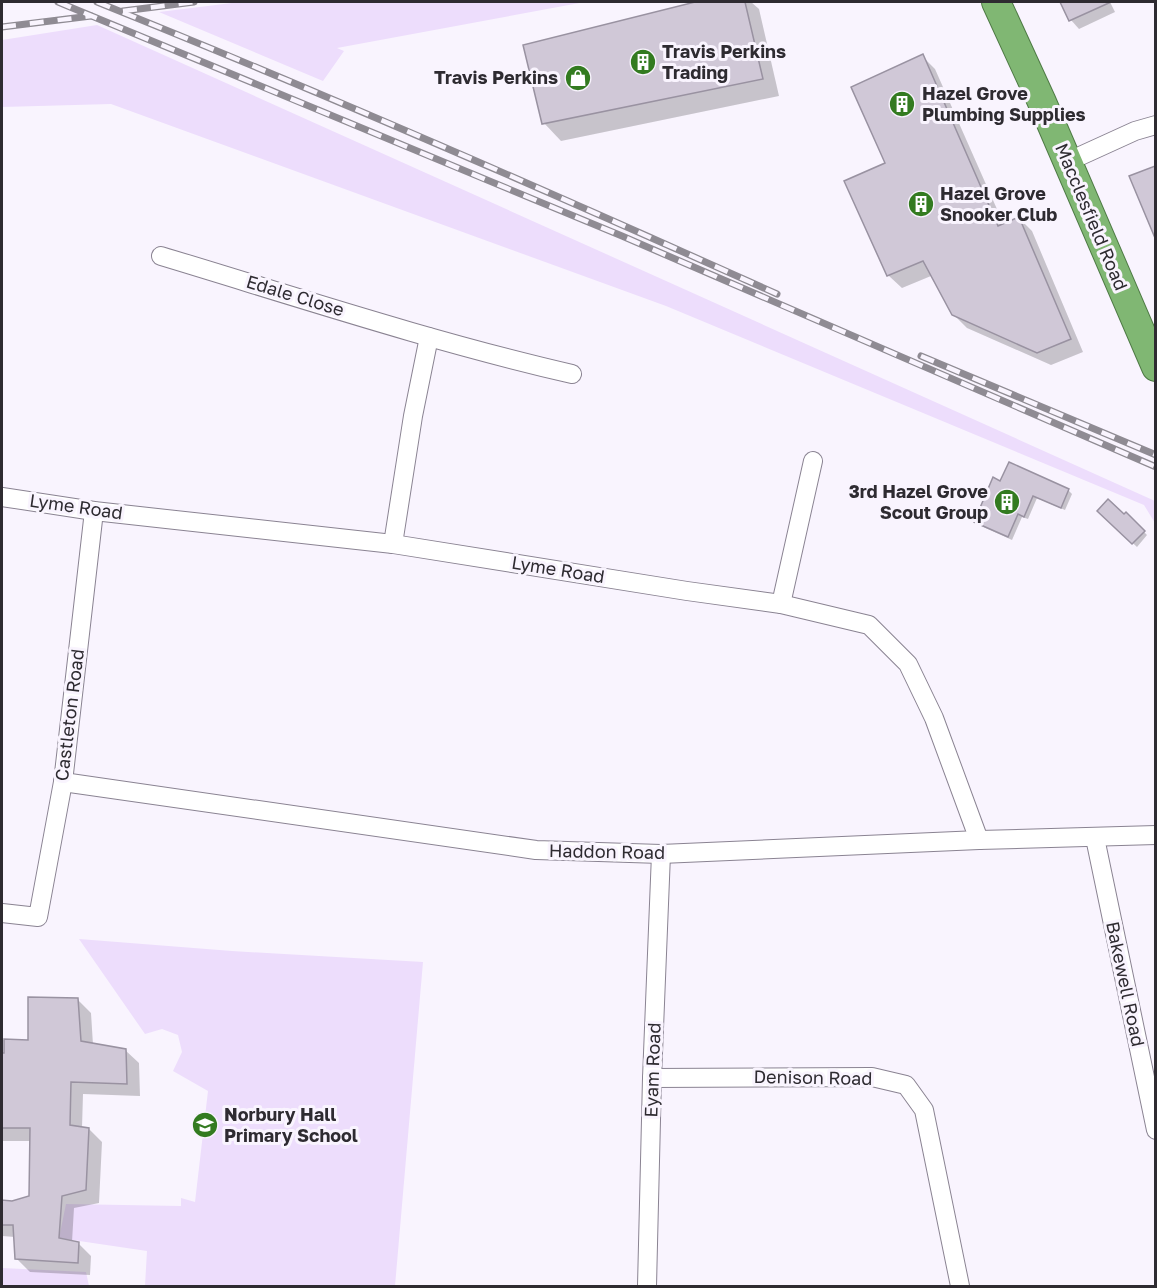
<svg xmlns="http://www.w3.org/2000/svg" width="1157" height="1288" viewBox="0 0 1157 1288" font-family="'Golos Text',sans-serif">
  <style>
    .green { fill: #edddfc }
    .shadow { fill: #0003 }
    .building { fill: #d0c8d7; stroke: #9992a1; stroke-width: 1.5 }
    .lines { fill: none; stroke-linecap: round; stroke-linejoin: round }
    .minor-casing { stroke: #8a8392; stroke-width: 20 }
    .trunk-casing { stroke: #4e7a45; stroke-width: 30 }
    .minor { stroke: #fff; stroke-width: 18 }
    .trunk { stroke: #80b773; stroke-width: 28 }
    .rail-casing { stroke: #8f8b93; stroke-width: 7 }
    .rail { stroke: #f9f4fe; stroke-width: 4.5; stroke-dasharray: 14; stroke-linecap: butt }
    .labels { text-anchor: middle; stroke-width: 6; stroke-linejoin: round; paint-order: stroke }
    .poi-label { font-size: 18px; font-weight: bold; fill: #2e2b31; stroke: #f9f4fe; text-anchor: start }
    .street-label { font-size: 18px; fill: #2e2b31; stroke: #f9f4fe }
  </style>
  <rect width="100%" height="100%" fill="#f9f4fe"/>
  <g class="green">
    <path d="M240 2H585L337 48 344 51 323 81 159 12Z"/>
    <path d="M97 25 1155 501V523L1144 505 666 306 111 104 2 107V40Z"/>
    <path d="M79 939 232 951 423 962 395 1286H145L147 1251 59 1238 66 1204 181 1206V1198L195 1202 208 1091 173 1071 182 1052 178 1035 162 1029 145 1034Z"/>
    <path d="M2 1268 86 1272 89 1286H2Z"/>
  </g>
  <g class="shadow">
    <path d="M702 2H751L759 9 779 96 561 141 544 123 525 46Z"/>
    <path d="M1062 2H1110L1115 12 1079 29 1071 20Z"/>
    <path d="M922 56 935 69 1004 225 1019 218 1032 231 1083 352 1051 365 967 328 953 314 931 276 902 288 889 276 846 182 887 164Z"/>
    <path d="M1156 167V235L1131 177Z"/>
    <path d="M1001 483 1068 490 1072 494 1065 510 1037 498 1028 519 1022 517 1012 540 979 525 975 521Z"/>
    <path d="M1099 511 1124 516 1126 514 1147 535 1137 547Z"/>
    <path d="M78 1000 91 1013 93 1045 125 1050 139 1063 140 1096 83 1094 82 1128 89 1129 102 1142 99 1203 74 1208 72 1242 78 1243 91 1256 90 1275 30 1272 17 1259 15 1237 2 1236V1202L13 1203 31 1197 32 1141H2V1054L30 1042Z"/>
  </g>
  <g class="building">
    <path d="M695 2H745L763 79 542 124 523 45Z"/>
    <path d="M1060 2H1111L1069 21Z"/>
    <path d="M923 54 998 226 1019 217 1071 339 1037 353 952 315 923 261 887 276 844 181 885 163 851 87Z"/>
    <path d="M1155 166V238L1129 176Z"/>
    <path d="M1009 462 1069 489 1061 508 1033 496 1024 517 1018 514 1008 537 974 522 993 477 1000 481Z"/>
    <path d="M1108 499 1124 514 1126 512 1145 531 1132 544 1097 511Z"/>
    <path d="M28 997 78 998 81 1041 126 1049 127 1084 71 1082 70 1125 89 1128 86 1190 62 1196 59 1238 79 1242 78 1263 15 1259 13 1225H2V1200L12 1201 29 1196 30 1128H2V1053H4V1039L28 1040Z"/>
  </g>
  <g class="lines">
    <g class="minor-casing">
      <g id="minor">
        <path d="M1067 162 1135 131 1156 125"/>
        <path d="M161 256C297 297 433 342 572 374"/>
        <path d="M2 497 94 511 393 544 687 591 781 604 869 625 908 664 934 718 979 840"/>
        <path d="M393 544 413 416 429 337"/>
        <path d="M781 604 813 461"/>
        <path d="M63 782 536 850 661 854 979 840 1156 835"/>
        <path d="M1095 838 1156 1130"/>
        <path d="M2 913 38 917 63 782 94 511"/>
        <path d="M652 1078 872 1077 906 1085 924 1110 960 1286"/>
        <path d="M647 1286 652 1078 661 854"/>
      </g>
    </g>
    <g class="trunk-casing">
      <path id="trunk" d="M996 2 1041 100 1156 367"/>
    </g>
    <use href="#minor" class="minor"/>
    <use href="#trunk" class="trunk"/>
    <g class="rail-casing">
      <g id="rail">
        <path d="M58 2 622 236 1156 467"/>
        <path d="M97 2C326 94 552 193 777 294"/>
        <path d="M123 11 194 2"/>
        <path d="M2 27 91 16"/>
        <path d="M921 356 1156 455"/>
      </g>
    </g>
    <use href="#rail" class="rail"/>
  </g>
  <defs>
    <g id="building-disc" transform="scale(1.35)"><circle r="9.5" fill="#337b20" stroke="#f9f4fe"/><path d="M-4-6H4V6H1V3H-1V6H-4ZM-2.5-4.3h1.7v1.8h-1.7ZM.8-4.3h1.7v1.8H.8ZM-2.5-1h1.7V.8h-1.7ZM.8-1h1.7V.8H.8Z" fill="#fff"/></g>
    <g id="shop-disc" transform="scale(1.35)"><circle r="9.5" fill="#337b20" stroke="#f9f4fe"/><path d="M-5-2.5h2.3a2.7 3.5 0 0 1 5.4 0H5L5.5 6h-11ZM-1.5-2.5h3a1.5 2.3 0 0 0-3 0Z" fill="#fff"/></g>
    <g id="school-disc" transform="scale(1.35)"><circle r="9.5" fill="#337b20" stroke="#f9f4fe"/><path d="M0-5L7-2L0 1L-7-2ZM-4 1L0 2.5L4 1V4Q0 6-4 4Z" fill="#fff"/></g>
  </defs>
  <g fill-rule="evenodd">
    <use href="#building-disc" x="643" y="62"/>
    <use href="#shop-disc" x="578" y="78"/>
    <use href="#building-disc" x="902" y="104"/>
    <use href="#building-disc" x="921" y="204"/>
    <use href="#building-disc" x="1007" y="502"/>
    <use href="#school-disc" x="205" y="1125"/>
  </g>
  <g class="labels">
    <g class="poi-label">
      <text x="662" y="58">Travis Perkins<tspan x="662" dy="21">Trading</tspan></text>
      <text x="558" y="84" text-anchor="end">Travis Perkins</text>
      <text x="922" y="100">Hazel Grove<tspan x="922" dy="21">Plumbing Supplies</tspan></text>
      <text x="940" y="200">Hazel Grove<tspan x="940" dy="21">Snooker Club</tspan></text>
      <text x="988" y="498" text-anchor="end">3rd Hazel Grove<tspan x="988" dy="21">Scout Group</tspan></text>
      <text x="224" y="1121">Norbury Hall<tspan x="224" dy="21">Primary School</tspan></text>
    </g>
    <g class="street-label">
      <text transform="translate(1091 217) rotate(67)" y="6">Macclesfield Road</text>
      <text transform="translate(295 296) rotate(17)" y="6">Edale Close</text>
      <text transform="translate(76 507) rotate(8)" y="6">Lyme Road</text>
      <text transform="translate(558 570) rotate(9)" y="6">Lyme Road</text>
      <text transform="translate(70 715) rotate(-83)" y="6">Castleton Road</text>
      <text transform="translate(607 852) rotate(1)" y="6">Haddon Road</text>
      <text transform="translate(1125 984) rotate(78)" y="6">Bakewell Road</text>
      <text transform="translate(653 1070) rotate(-88)" y="6">Eyam Road</text>
      <text transform="translate(813 1078) rotate(1)" y="6">Denison Road</text>
    </g>
  </g>
  <rect width="1157" height="1288" fill="none" stroke="#2e2b31" stroke-width="6"/>
</svg>
